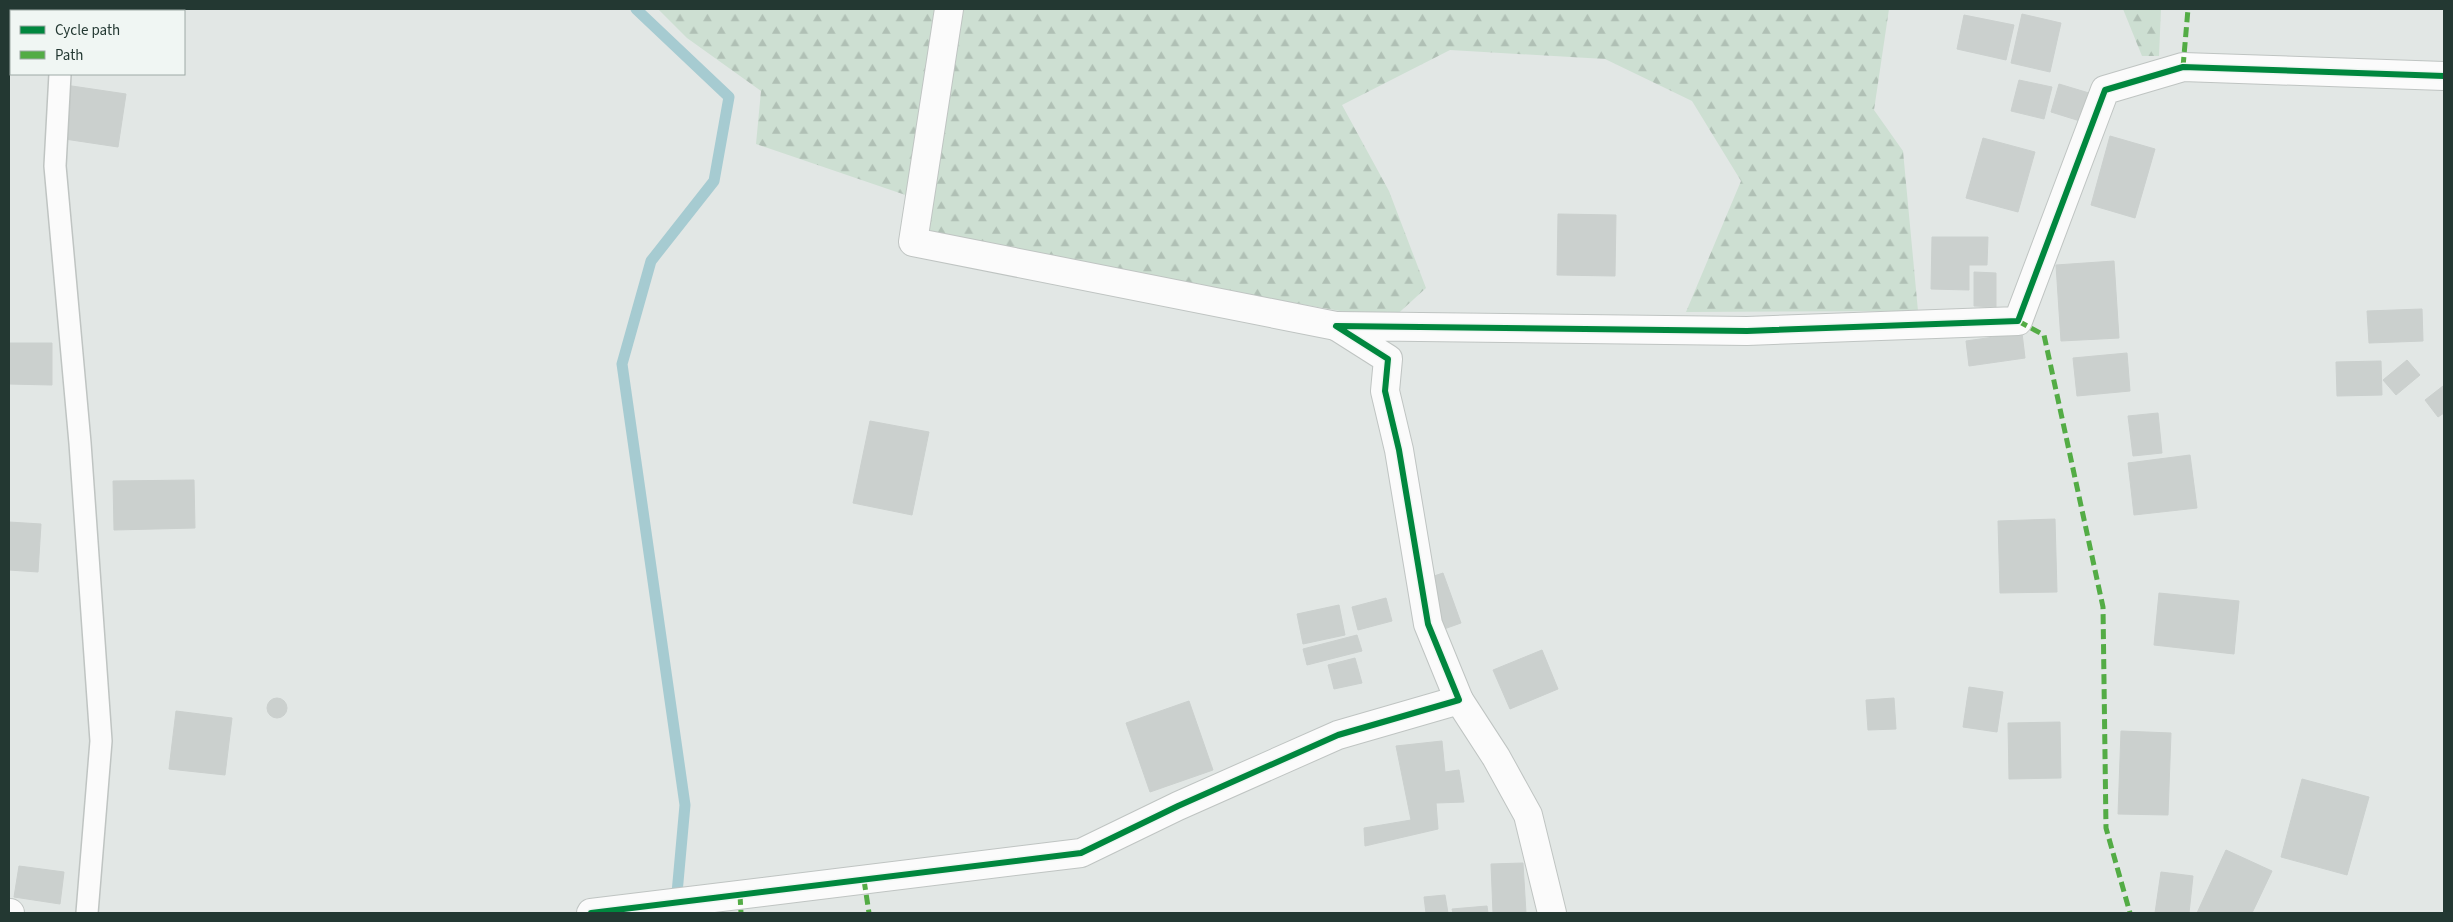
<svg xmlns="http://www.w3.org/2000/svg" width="2453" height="922" viewBox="0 0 2453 922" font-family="'Source Sans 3',sans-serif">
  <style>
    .forest { fill: url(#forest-firs) }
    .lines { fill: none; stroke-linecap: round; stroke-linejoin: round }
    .stream { stroke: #a6cbd1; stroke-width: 11 }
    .building { fill: #cbd0ce; stroke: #cbd0ce }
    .lane-casing { stroke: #bfc4c2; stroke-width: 24 }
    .street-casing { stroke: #bfc4c2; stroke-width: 30 }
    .lane { stroke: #fbfbfb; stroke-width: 21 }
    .street { stroke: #fbfbfb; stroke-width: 28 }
    .quiet { stroke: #53ac45; stroke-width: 5; stroke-dasharray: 10 5; stroke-linecap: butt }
    .cycleway-casing { stroke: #f0f6f3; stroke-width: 9 }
    .cycleway { stroke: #00873e; stroke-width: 6 }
  </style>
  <defs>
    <pattern id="forest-firs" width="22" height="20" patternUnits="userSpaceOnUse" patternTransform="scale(1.25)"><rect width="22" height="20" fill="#cddfd2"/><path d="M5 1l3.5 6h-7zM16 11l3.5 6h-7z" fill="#b0c0b5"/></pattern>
  </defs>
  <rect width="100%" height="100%" fill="#e2e7e5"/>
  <g class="forest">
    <path d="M658 9H1889L1874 110 1903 151 1918 311 1686 312 1741 181 1692 101 1605 59 1450 50 1342 105 1389 191 1426 288 1391 320 928 238 923 201 756 144 761 91 687 38Z"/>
    <path d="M2123 9H2161L2159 56H2142Z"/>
  </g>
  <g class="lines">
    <path class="stream" d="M636 9 729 97 714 181 651 261 622 364 685 805 676 904"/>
  </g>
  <g class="building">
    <path d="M9 11H19H11V53H9Z"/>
    <path d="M2022 14 2061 23 2050 72 2011 63Z"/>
    <path d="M1964 15 2014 25 2006 60 1957 49Z"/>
    <path d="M2019 80 2052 87 2044 119 2011 111Z"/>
    <path d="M2059 84 2089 93 2080 121 2051 112Z"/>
    <path d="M65 85 126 94 118 147 58 138Z"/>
    <path d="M2110 136 2155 149 2135 218 2091 205Z"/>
    <path d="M1983 138 2035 152 2018 212 1966 198Z"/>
    <path d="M1558 214 1616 215 1615 276 1557 275Z"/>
    <path d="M1932 237H1988L1987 265H1969V290L1931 289Z"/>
    <path d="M2114 261 2119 338 2061 341 2056 265Z"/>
    <path d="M1974 272 1996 273V307L1974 306Z"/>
    <path d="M2422 309 2423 341 2369 343 2367 311Z"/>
    <path d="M2022 333 2025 358 1969 366 1966 341Z"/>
    <path d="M9 343H52V385L9 384Z"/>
    <path d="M2127 353 2130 391 2077 396 2073 358Z"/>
    <path d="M2407 360 2420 375 2396 395 2383 380Z"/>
    <path d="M2381 361 2382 395 2337 396 2336 362Z"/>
    <path d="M2443 386 2444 413 2438 417 2425 400Z"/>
    <path d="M2158 413 2162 453 2133 456 2128 416Z"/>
    <path d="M870 421 929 432 912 515 853 503Z"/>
    <path d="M2190 455 2197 508 2134 515 2128 463Z"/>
    <path d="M194 480 195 528 114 530 113 481Z"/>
    <path d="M2055 519 2057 592 2000 593 1998 521Z"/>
    <path d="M9 522 41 524 38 572 9 570Z"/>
    <path d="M1443 573 1461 623 1444 629 1425 579Z"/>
    <path d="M2159 593 2239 601 2234 654 2154 645Z"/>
    <path d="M1386 598 1392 621 1358 630 1352 607Z"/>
    <path d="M1339 605 1345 635 1303 644 1297 614Z"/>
    <path d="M1357 635 1362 651 1307 665 1303 649Z"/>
    <path d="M1542 650 1558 689 1510 709 1493 670Z"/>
    <path d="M1355 658 1362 683 1334 689 1328 665Z"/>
    <path d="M1969 687 2003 692 1997 732 1963 727Z"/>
    <circle cx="277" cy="708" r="10"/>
    <path d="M1894 698 1896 729 1868 730 1866 700Z"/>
    <path d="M1189 701 1213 770 1150 792 1126 723Z"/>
    <path d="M176 711 232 718 225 775 169 769Z"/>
    <path d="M2060 722 2061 778 2009 779 2008 723Z"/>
    <path d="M2121 731 2171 733 2168 815 2118 814Z"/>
    <path d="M1442 741 1445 772 1459 770 1464 802 1436 803 1438 829 1365 846 1364 828 1411 820 1396 746Z"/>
    <path d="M2302 779 2369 797 2347 875 2281 857Z"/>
    <path d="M2226 850 2272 871 2252 913H2197Z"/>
    <path d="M1523 863 1526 913H1493L1491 864Z"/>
    <path d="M19 866 64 872 60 904 14 897Z"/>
    <path d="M2161 872 2193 876 2189 913H2155Z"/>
    <path d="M1445 895 1448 913H1426L1424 897Z"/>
    <path d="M1487 906 1488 913H1453L1452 909Z"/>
  </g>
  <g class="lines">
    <g class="lane-casing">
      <g id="lane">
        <path d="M64 11V9"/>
        <path d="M60 74 55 166 80 443 101 741 87 913"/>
      </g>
    </g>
    <g class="street-casing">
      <g id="street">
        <path d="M949 9 913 242 1336 326"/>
        <path d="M1459 700 1496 757 1528 815 1552 913"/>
        <path d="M9 913H10"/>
        <path d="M591 913 1081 853 1178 806 1338 735 1459 700 1428 624 1399 450 1385 391 1388 359 1336 326 1747 331 2018 321 2105 90 2183 67 2444 76"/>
      </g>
    </g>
    <use href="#lane" class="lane"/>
    <use href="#street" class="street"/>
    <g class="quiet">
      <path d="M2183 67 2188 9"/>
      <path d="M2018 321 2044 335 2103 607 2106 828 2130 913"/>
      <path d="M864 880 869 913"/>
      <path d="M740 895 741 913"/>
    </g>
    <g class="cycleway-casing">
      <path id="cycleway" d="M591 913 1081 853 1178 806 1338 735 1459 700 1428 624 1399 450 1385 391 1388 359 1336 326 1747 331 2018 321 2105 90 2183 67 2444 76"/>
    </g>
    <use href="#cycleway" class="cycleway"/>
  </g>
  <rect width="2453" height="922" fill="none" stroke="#233832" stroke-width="20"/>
  <rect x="10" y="10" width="175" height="65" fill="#f0f6f3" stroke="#9eaaa6"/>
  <rect x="20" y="26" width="25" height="8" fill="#00873e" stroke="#9eaaa6"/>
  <text x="55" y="35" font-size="15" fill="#233832">Cycle path</text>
  <rect x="20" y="51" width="25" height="8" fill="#53ac45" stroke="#9eaaa6"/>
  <text x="55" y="60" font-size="15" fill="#233832">Path</text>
</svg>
